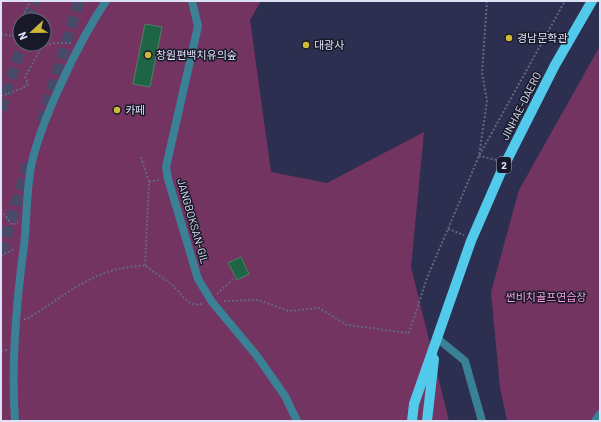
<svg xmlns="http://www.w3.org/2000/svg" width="601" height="422" viewBox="0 0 601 422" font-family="Barlow,'Noto Sans KR',sans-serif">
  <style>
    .green { fill: #743462; fill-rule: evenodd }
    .building { fill: #1d6544; stroke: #557d67 }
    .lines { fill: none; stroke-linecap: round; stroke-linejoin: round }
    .trunk-tunnel { stroke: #484a69; stroke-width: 11; stroke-dasharray: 11 5.5; stroke-linecap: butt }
    .path { stroke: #646683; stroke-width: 2; stroke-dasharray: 2 2; stroke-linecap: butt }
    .minor { stroke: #3a8195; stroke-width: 8 }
    .tertiary { stroke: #3a8195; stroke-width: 8 }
    .primary { stroke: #52caec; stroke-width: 10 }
    .poi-dot { fill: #ceb837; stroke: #181928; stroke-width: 1.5 }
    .labels { text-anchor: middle; stroke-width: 3; stroke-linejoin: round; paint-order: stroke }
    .shield { fill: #181928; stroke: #a3a6b9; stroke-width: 1 }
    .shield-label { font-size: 10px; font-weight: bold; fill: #dfe2f7 }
    .poi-label { font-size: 11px; fill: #dfe2f7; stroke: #181928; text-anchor: start }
    .street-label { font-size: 11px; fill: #dfe2f7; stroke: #181928 }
    .park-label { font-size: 11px; fill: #fe9de0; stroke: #181928 }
  </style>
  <rect width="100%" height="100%" fill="#2d2f50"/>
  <g class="green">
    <path d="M1 1H261L250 20 271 172 327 183 424 132 411 267 449 421H1ZM20 20H44V44H20Z"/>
    <path d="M600 46V411L593 421H507L500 388 491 292 519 190Z"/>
  </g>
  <g class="building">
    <path d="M145 24 162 27 150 87 133 84Z"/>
    <path d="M241 257 249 274 237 280 228 263Z"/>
  </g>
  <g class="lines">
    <g class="trunk-tunnel">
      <path d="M29 20 35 1"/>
      <path d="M1 110 22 44"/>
      <path d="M42 122 79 1"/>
      <path d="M1 253 30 158"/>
    </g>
    <g class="path">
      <path d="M487 1 482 73 487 101 479 156 497 160"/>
      <path d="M21 20 30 1"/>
      <path d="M1 34 13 36 20 21"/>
      <path d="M1 96 23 88 28 84 25 77 42 46 54 43H72"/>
      <path d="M141 157 149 182 145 265"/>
      <path d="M149 182 159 180"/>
      <path d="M1 210 12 225 18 222"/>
      <path d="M448 229 464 235"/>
      <path d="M1 256 14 249"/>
      <path d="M217 294 233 279"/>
      <path d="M224 301 258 300 289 311 319 308 347 325 409 333 427 278 479 156 565 1"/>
      <path d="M24 319H27C55 302 82 279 114 270 123 267 135 267 145 265 153 272 162 277 171 284 181 292 188 310 204 303"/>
      <path d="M1 351 7 350"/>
    </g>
    <g class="minor">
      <path d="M437 338 465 361 482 421"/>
      <path d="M595 421 600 414"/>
    </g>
    <g class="tertiary">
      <path d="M192 1 198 26 166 167 168 179 198 279 212 302 257 356 285 396 297 421"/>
      <path d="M15 421C11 363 16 304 24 246 27 219 26 189 32 162 37 140 46 118 55 97 70 63 86 31 106 1"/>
    </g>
    <g class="primary">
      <path d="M412 421 414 404 471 241 501 172 555 65 592 1"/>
      <path d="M427 421 434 359"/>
    </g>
  </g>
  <g class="poi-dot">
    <circle cx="509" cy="38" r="4"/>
    <circle cx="306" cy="45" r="4"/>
    <circle cx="148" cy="55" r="4"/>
    <circle cx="117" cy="110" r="4"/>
  </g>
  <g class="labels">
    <rect class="shield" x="497" y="157" width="14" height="16" rx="3"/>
    <g class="shield-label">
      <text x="504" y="169">2</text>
    </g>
    <g class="poi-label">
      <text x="517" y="42">경남문학관</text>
      <text x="314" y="49">대광사</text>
      <text x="156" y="59">창원편백치유의숲</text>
      <text x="125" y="114">카페</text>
    </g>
    <g class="street-label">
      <text transform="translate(521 106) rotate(-63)" y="4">JINHAE-DAERO</text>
      <text transform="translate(193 221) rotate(74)" y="4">JANGBOKSAN-GIL</text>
    </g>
    <g class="park-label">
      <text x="546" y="301">썬비치골프연습장</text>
    </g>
  </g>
  <rect width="601" height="422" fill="none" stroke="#dfe2f7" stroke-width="4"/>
  <g transform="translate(32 32) rotate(248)"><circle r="19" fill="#181928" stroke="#68697b"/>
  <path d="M0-3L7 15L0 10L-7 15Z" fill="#ceb837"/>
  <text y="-6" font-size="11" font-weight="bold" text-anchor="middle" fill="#dfe2f7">N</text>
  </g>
</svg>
